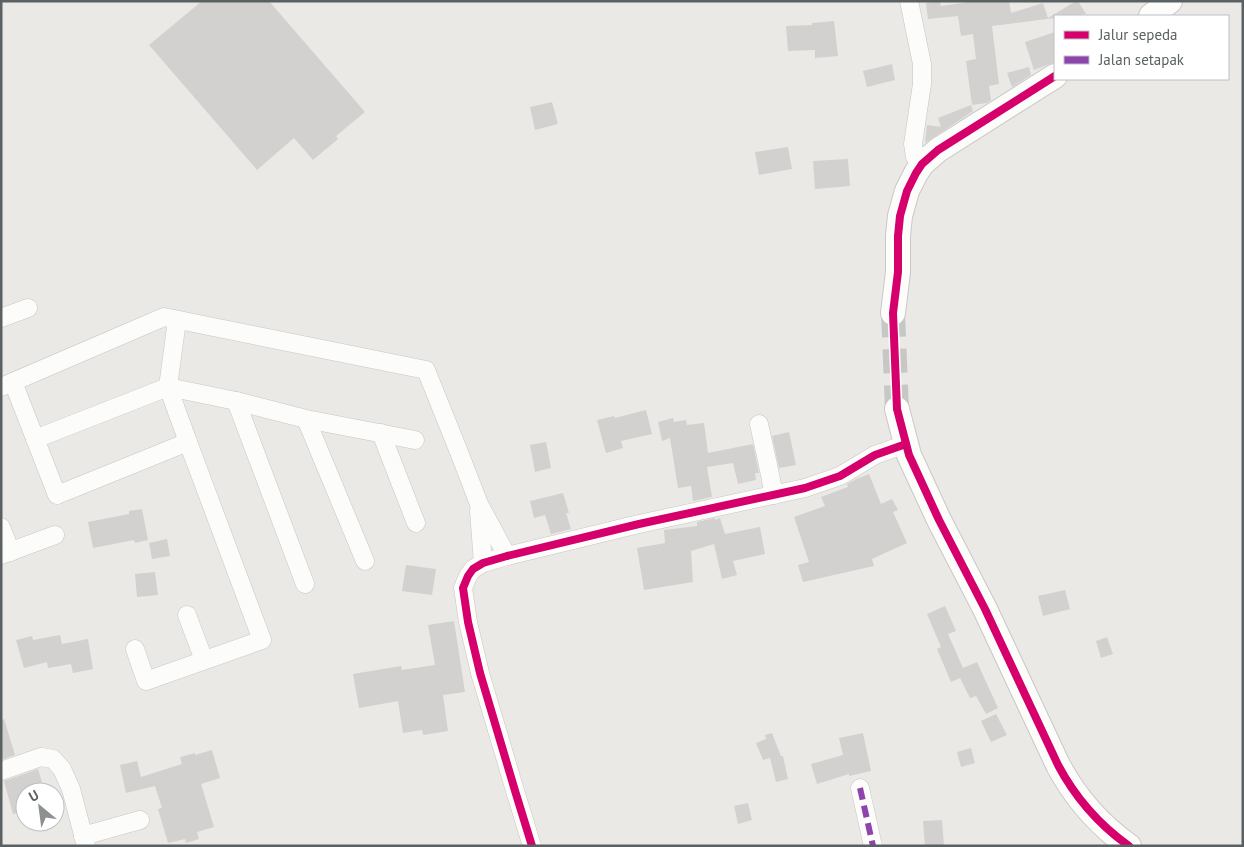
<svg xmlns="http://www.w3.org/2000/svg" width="1244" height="847" viewBox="0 0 1244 847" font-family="'PT Sans',sans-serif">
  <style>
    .building { fill: #d2d1cf }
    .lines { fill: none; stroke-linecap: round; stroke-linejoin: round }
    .secondary-tunnel { stroke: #c7c7c5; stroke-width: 24; stroke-dasharray: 24 12; stroke-linecap: butt }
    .street-casing { stroke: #c6c6c7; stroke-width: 19 }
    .secondary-casing { stroke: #c7c8c8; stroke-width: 26 }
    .street { stroke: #fcfcfb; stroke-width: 18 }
    .secondary { stroke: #fcfcfb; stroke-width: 24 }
    .quiet { stroke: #8e44ad; stroke-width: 6; stroke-dasharray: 12 6; stroke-linecap: butt }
    .cycleway-casing { stroke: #fff; stroke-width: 11 }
    .cycleway { stroke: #d6006c; stroke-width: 8 }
  </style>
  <rect width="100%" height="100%" fill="#ebe9e6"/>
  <g class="building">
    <path d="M202 1H269L365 112 336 136 338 139 313 160 294 138 257 170 149 45Z"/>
    <path d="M940 1 941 6 976 1H1009L1011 13 1043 3 1048 18 1076 1H1078L1086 14 1072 16H1055V18L992 26 999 84 989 86 991 100 987 103 972 105 966 61 976 59 973 34 961 36 958 16 928 19 926 3Z"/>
    <path d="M834 21 838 56 815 58V50L788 51 786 26 812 25V23Z"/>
    <path d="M1055 32V62L1034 70 1025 42Z"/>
    <path d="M892 64 895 80 867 87 863 71Z"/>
    <path d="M1029 67 1031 75 1012 87 1007 73Z"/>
    <path d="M552 102 558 124 535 130 530 107Z"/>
    <path d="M971 105 973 111 925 143 927 125 941 127 938 118Z"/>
    <path d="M788 147 792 169 759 175 755 152Z"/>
    <path d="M848 159 850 186 815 189 813 161Z"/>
    <path d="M646 410 652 434 621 441 623 448 606 453 597 420 614 416 615 418Z"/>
    <path d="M673 418 674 422 686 420 687 425 704 423 708 453 753 444 759 473H755L756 480 738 484 733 463 707 467 712 497 693 501 691 486 678 488 670 438 662 441 658 422Z"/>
    <path d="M789 432 796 465 779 468 772 436Z"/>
    <path d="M546 442 551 468 535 472 530 445Z"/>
    <path d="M869 474 881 504 892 499 898 510 893 512 907 543 872 559 874 566 803 582 798 565 809 562 794 517 825 506 821 497 848 487 847 484 856 479Z"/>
    <path d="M563 493 569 513H566L571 529 551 534 545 515 534 518 530 501Z"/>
    <path d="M142 509 148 540 135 543 134 540 93 548 88 522 129 514V511Z"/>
    <path d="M715 518V520L720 518 725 534 760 527 765 554 733 561 737 575 722 579 714 544 691 551 693 582 644 590 637 548 665 543 664 530 697 526V522Z"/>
    <path d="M167 539 170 556 152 559 149 543Z"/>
    <path d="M406 565 436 569 432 595 402 591Z"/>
    <path d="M155 572 158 595 137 597 135 574Z"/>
    <path d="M1065 590 1070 609 1043 616 1038 596Z"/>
    <path d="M945 606 956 631 948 634 963 668 977 662 998 708 986 714 976 696 970 698 960 678 951 682 937 649 941 647 927 614Z"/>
    <path d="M454 621 465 692 443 695 448 731 423 735 422 730 403 733 398 701 359 708 353 674 401 666 402 670 435 665 428 625Z"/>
    <path d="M60 635 62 644 88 639 93 669 73 673 71 664 48 668 47 662 24 668 16 640 32 636 33 640Z"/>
    <path d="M1107 637 1113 654 1101 658 1096 641Z"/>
    <path d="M996 714 1007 735 991 742 981 721Z"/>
    <path d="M4 719 15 755 1 760V720Z"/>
    <path d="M772 733 781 756H783L788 779 776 782 770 758 763 760 756 743 766 739 765 735Z"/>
    <path d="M863 733 871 771 849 776V774L817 784 811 764 843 755 839 738Z"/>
    <path d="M971 748 975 763 961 767 957 752Z"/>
    <path d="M212 750 220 778 201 784 214 827 197 832 199 839 186 843 185 839 168 843 158 809 162 808 155 786 126 793 120 765 137 761 141 777 182 764 180 757 195 753V755Z"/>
    <path d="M38 769 45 792H25V811L13 814 4 781Z"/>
    <path d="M748 803 752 820 738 824 734 806Z"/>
    <path d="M942 820 944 846H925L923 821Z"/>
  </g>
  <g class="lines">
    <path class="secondary-tunnel" d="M893 313 897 409"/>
    <g class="street-casing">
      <g id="street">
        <path d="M909 1 922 64V84L913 144 915 157 922 164"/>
        <path d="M1 318 28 308"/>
        <path d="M177 320 168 387 188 442"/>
        <path d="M13 382 57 495 188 442 262 640 146 681 135 649"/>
        <path d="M1 387 164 317 426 370 459 452 479 504 507 556"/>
        <path d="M236 401 305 584"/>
        <path d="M306 419 365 561"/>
        <path d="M759 424 768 465 774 495"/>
        <path d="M381 433 416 523"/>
        <path d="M35 439 168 387 236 401 306 419 415 440"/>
        <path d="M479 511 483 563"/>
        <path d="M1 527 11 552"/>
        <path d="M1 555 55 535"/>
        <path d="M187 615 204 660"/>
        <path d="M1 771 41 757 53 759 62 769 71 789 86 846"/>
        <path d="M860 788 873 846"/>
        <path d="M83 836 140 820"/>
        <path d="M532 846 516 794 480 673 468 622 463 588 468 576 473 569 483 563 507 556 639 524 805 488 840 476 875 455 906 444"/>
      </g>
    </g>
    <g class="secondary-casing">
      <g id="secondary">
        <path d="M1151 16 1170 1"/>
        <path d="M893 313 898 272V236L900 216 907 191 916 173 922 164 938 150 1055 76"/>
        <path d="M897 409 909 455 939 520 985 609 1058 765C1075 797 1098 824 1129 846"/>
      </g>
    </g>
    <use href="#street" class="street"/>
    <use href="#secondary" class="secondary"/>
    <path class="quiet" d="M860 788 873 846"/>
    <g class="cycleway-casing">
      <g id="cycleway">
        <path d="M1055 76 938 150 922 164 916 173 907 191 900 216 898 236V272L893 313 897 409 909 455 939 520 985 609 1058 765C1075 797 1098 824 1129 846"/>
        <path d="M532 846 516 794 480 673 468 622 463 588 468 576 473 569 483 563 507 556 639 524 805 488 840 476 875 455 906 444"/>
      </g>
    </g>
    <use href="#cycleway" class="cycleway"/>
  </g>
  <rect width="1244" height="847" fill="none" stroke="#5b6063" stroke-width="5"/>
  <rect x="1054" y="15" width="175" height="65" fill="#ffffff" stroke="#bdbfc1"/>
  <rect x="1064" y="31" width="25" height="8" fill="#d6006c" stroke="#bdbfc1"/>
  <text x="1099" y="40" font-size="15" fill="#5b6063">Jalur sepeda</text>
  <rect x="1064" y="56" width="25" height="8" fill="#8e44ad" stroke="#bdbfc1"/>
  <text x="1099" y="65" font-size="15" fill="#5b6063">Jalan setapak</text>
  <g transform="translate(40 807) rotate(331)"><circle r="24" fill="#ffffff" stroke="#bdbfc1"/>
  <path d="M0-4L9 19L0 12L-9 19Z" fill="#8d9091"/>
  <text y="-8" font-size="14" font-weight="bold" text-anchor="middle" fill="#5b6063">U</text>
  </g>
</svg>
